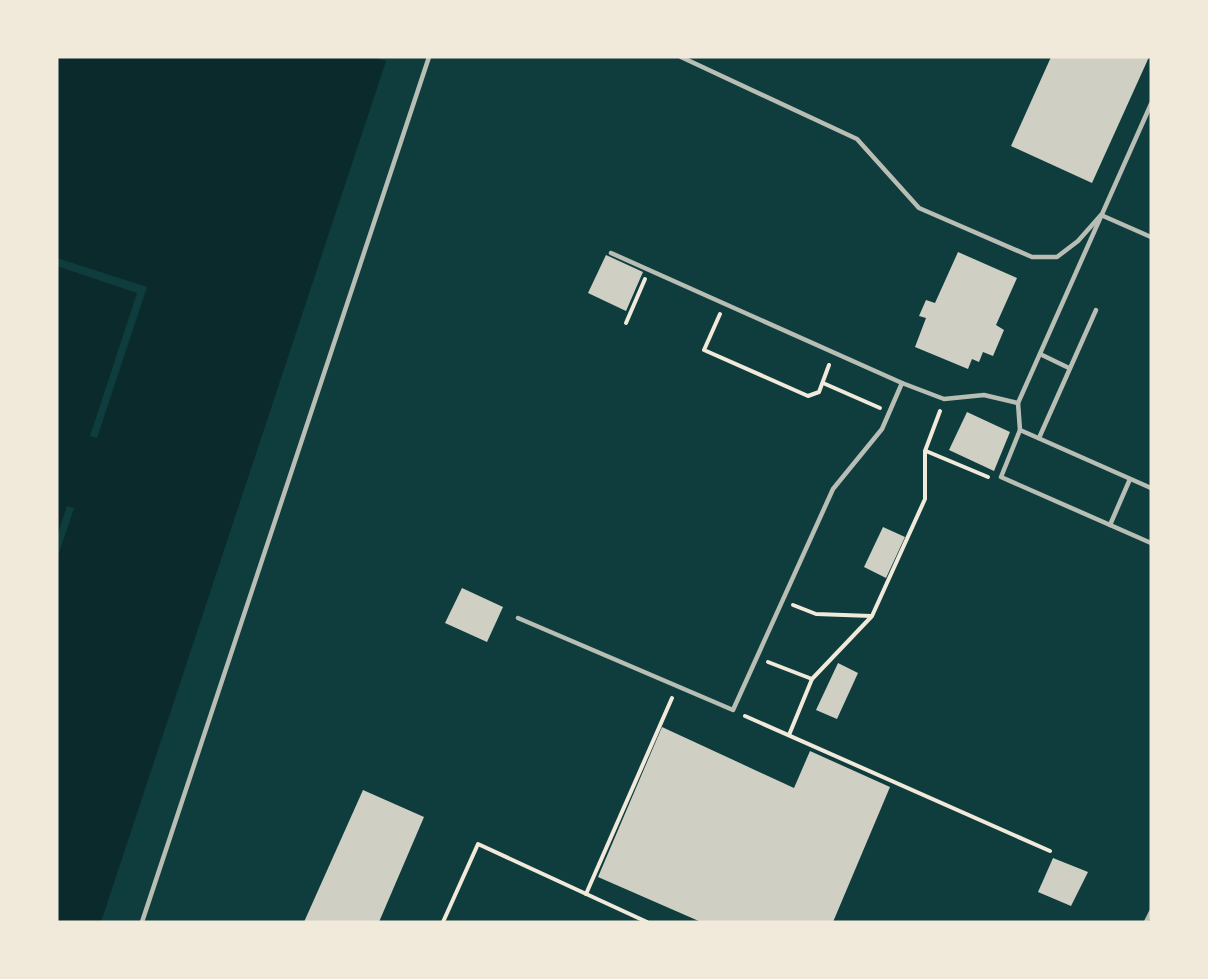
<svg xmlns="http://www.w3.org/2000/svg" width="1208" height="979" viewBox="0 0 1208 979" font-family="Quicksand,sans-serif">
  <style>
    .water { fill: #0a2a2b }
    .pier { fill: #0f3d3e }
    .building { fill: #cfcfc3 }
    .lines { fill: none; stroke-linecap: round; stroke-linejoin: round }
    .path { stroke: #f1e9da; stroke-width: 4 }
    .service { stroke: #b8beb3; stroke-width: 4.5 }
  </style>
  <rect width="100%" height="100%" fill="#0f3d3e"/>
  <path class="water" d="M57 57H374L386 61 101 922H57Z"/>
  <g class="pier">
    <path d="M57 258 147 287 97 438 90 436 137 293 57 266Z"/>
    <path d="M67 506 74 508 57 559V536Z"/>
  </g>
  <g class="building">
    <path d="M1051 57H1149L1092 183 1011 146Z"/>
    <path d="M958 252 1017 278 996 325 1004 330 993 356 983 352 979 362 972 359 968 369 915 347 926 318 919 316 926 300 935 303Z"/>
    <path d="M606 255 643 272 626 311 588 293Z"/>
    <path d="M967 412 1010 432 994 471 949 450Z"/>
    <path d="M883 527 905 537 886 578 864 567Z"/>
    <path d="M462 588 503 607 487 642 445 623Z"/>
    <path d="M838 663 858 673 837 719 816 710Z"/>
    <path d="M662 727 794 788 810 751 890 787 833 922H701L598 877Z"/>
    <path d="M363 790 424 817 379 922H304Z"/>
    <path d="M1053 858 1088 872 1071 906 1038 892Z"/>
  </g>
  <g class="lines">
    <g class="path">
      <path d="M720 314 704 350 808 396 819 392 829 365"/>
      <path d="M626 323 645 279"/>
      <path d="M823 383 880 408"/>
      <path d="M926 451 988 477"/>
      <path d="M793 605 816 614 871 616"/>
      <path d="M768 662 812 679"/>
      <path d="M745 716 1050 851"/>
      <path d="M789 735 812 679 872 616 925 499V451L940 411"/>
      <path d="M586 894 672 698"/>
      <path d="M443 922 478 844 647 922"/>
    </g>
    <g class="service">
      <path d="M681 57 857 139 919 208 1032 257H1057L1078 241 1101 215 1151 237"/>
      <path d="M611 253 902 383 944 399 984 395 1018 403 1151 104"/>
      <path d="M1040 354 1069 368"/>
      <path d="M1018 403 1020 430 1151 488"/>
      <path d="M1020 430 1001 477 1151 543"/>
      <path d="M1039 438 1096 310"/>
      <path d="M1110 525 1130 479"/>
      <path d="M518 618 733 710 833 489 882 429 902 383"/>
      <path d="M142 922 429 57"/>
      <path d="M1146 922 1151 912"/>
    </g>
  </g>
  <rect width="1208" height="979" fill="none" stroke="#f1e9da" stroke-width="117"/>
</svg>
